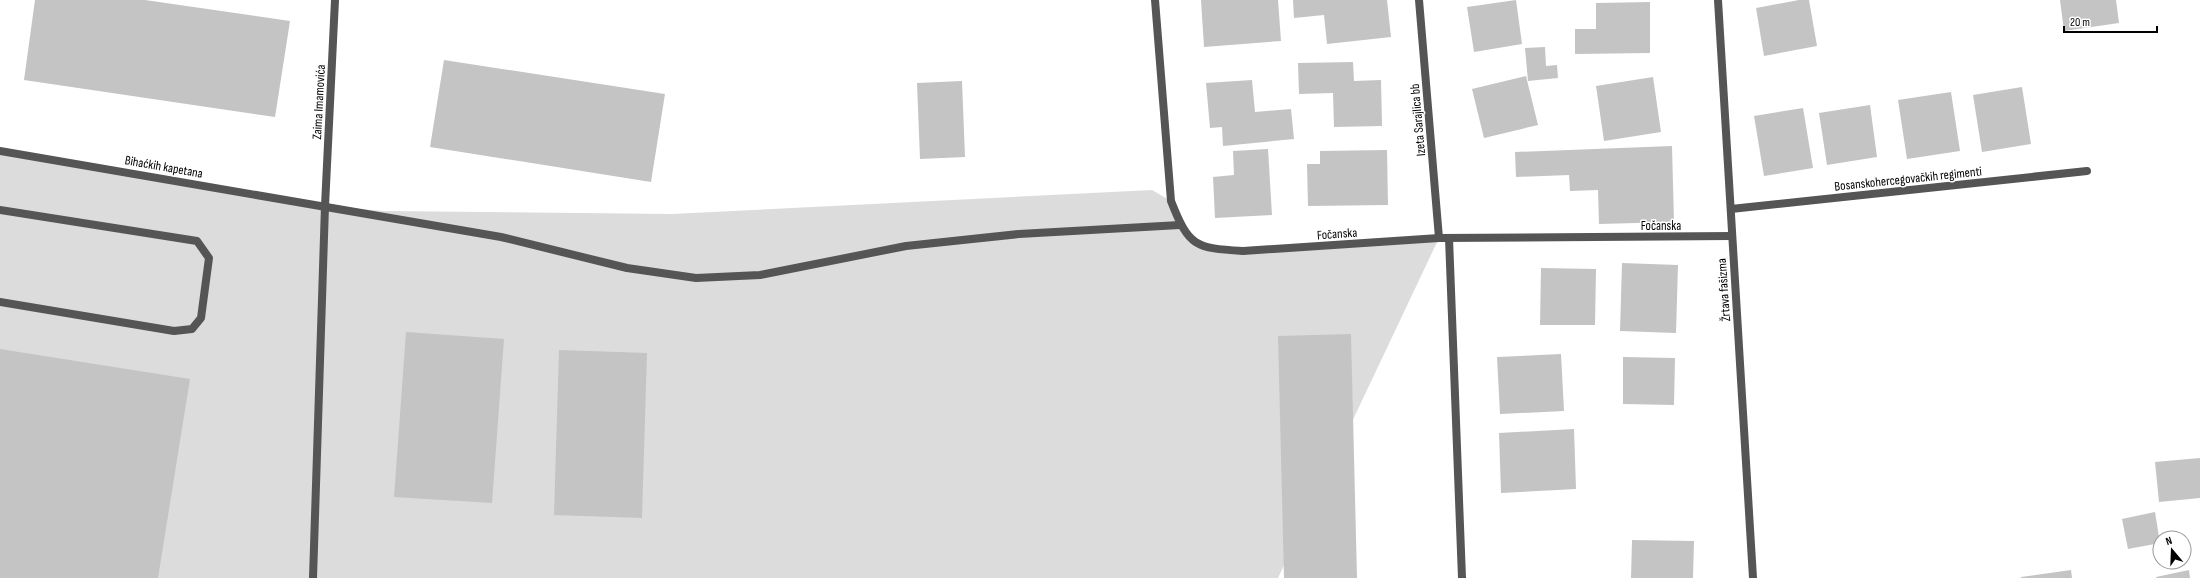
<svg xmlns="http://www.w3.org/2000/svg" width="2200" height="578" viewBox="0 0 2200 578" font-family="'Sofia Sans Condensed',sans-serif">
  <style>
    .green { fill: #dcdcdc }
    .building { fill: #c4c4c4 }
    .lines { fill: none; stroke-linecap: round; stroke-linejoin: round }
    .lane { stroke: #555; stroke-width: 8 }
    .street { stroke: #555; stroke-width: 8 }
    .labels { text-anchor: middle; stroke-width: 3; stroke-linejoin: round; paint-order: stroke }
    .street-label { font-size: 13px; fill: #000; stroke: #fff }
  </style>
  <rect width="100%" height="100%" fill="#fff"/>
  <path class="green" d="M0 151 325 206 383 211 672 214 1152 190 1171 201 1191 240 1213 249 1439 238 1278 578H0Z"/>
  <g class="building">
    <path d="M35 0H145L290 21 275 117 24 80Z"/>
    <path d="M1201 0H1278L1281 41 1204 47Z"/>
    <path d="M1293 0H1387L1391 37 1327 44 1324 15 1294 18Z"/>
    <path d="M1516 0 1522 44 1474 52 1467 7Z"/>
    <path d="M1799 0H1809L1817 46 1764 56 1756 8Z"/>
    <path d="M2060 0H2116L2119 23 2064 31Z"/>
    <path d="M1650 2V53L1575 54V29H1596V3Z"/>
    <path d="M1545 47 1546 66 1557 65 1558 78 1528 81 1525 48Z"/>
    <path d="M444 60 665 94 651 182 430 147Z"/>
    <path d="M1353 62 1354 81 1381 80 1382 126 1334 127 1333 93 1299 94 1298 63Z"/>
    <path d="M1526 76 1538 125 1484 138 1472 89Z"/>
    <path d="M1653 77 1661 132 1604 141 1596 86Z"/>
    <path d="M1252 80 1255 112 1291 109 1294 139 1223 146 1222 127 1210 128 1206 83Z"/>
    <path d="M962 81 965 157 920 159 917 83Z"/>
    <path d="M2022 87 2031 144 1982 152 1973 95Z"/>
    <path d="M1951 92 1960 151 1907 159 1898 100Z"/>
    <path d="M1870 105 1877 157 1827 165 1819 113Z"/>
    <path d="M1803 108 1813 168 1764 176 1754 116Z"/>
    <path d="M1672 146 1674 222 1599 224 1598 190 1570 191 1569 175 1516 177 1515 152Z"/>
    <path d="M1268 149 1272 215 1215 218 1213 177 1234 175 1233 151Z"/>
    <path d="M1387 150 1388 205 1308 206 1307 164H1320V151Z"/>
    <path d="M1622 263 1678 265 1676 333 1620 331Z"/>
    <path d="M1541 268 1596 269 1595 325H1540Z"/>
    <path d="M406 332 504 339 492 503 394 497Z"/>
    <path d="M1351 334 1357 578H1284L1278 336Z"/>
    <path d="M0 349 190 379 158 578H0Z"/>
    <path d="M559 350 647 353 642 518 554 515Z"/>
    <path d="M1561 354 1564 411 1500 414 1497 357Z"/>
    <path d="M1623 357 1675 358 1674 405 1623 404Z"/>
    <path d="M1574 429 1576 489 1501 493 1499 433Z"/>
    <path d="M2200 458V498L2159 502 2155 462Z"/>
    <path d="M2155 512 2160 543 2128 549 2122 519Z"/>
    <path d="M1632 540 1694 541 1693 578H1631Z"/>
    <path d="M2071 570 2072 578H2021V577Z"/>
    <path d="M2189 570 2190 578H2156V577Z"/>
  </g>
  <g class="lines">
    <path class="lane" d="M0 210 197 241 209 258 201 318 192 329 174 331 0 302"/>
    <g class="street">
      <path d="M1155 0 1171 201C1189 247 1195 248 1243 251L1439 238 1732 236"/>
      <path d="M1419 0 1439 238"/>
      <path d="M1718 0 1753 578"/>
      <path d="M0 151 501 237 627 268 696 278 760 275 906 246 1019 234 1180 225"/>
      <path d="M1731 209 2087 171"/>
      <path d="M1449 238 1462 578"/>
      <path d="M313 578 325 206 335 0"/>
    </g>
  </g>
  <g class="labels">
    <g class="street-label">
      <text transform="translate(318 102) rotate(-87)" y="5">Zaima Imamovića</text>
      <text transform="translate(1417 120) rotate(-95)" y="5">Izeta Sarajlica bb</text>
      <text transform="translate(164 166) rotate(10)" y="5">Bihaćkih kapetana</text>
      <text transform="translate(1908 178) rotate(-6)" y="5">Bosanskohercegovačkih regimenti</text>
      <text x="1661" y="230">Fočanska</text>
      <text transform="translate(1337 233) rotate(-4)" y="5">Fočanska</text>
      <text transform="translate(1723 290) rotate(-94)" y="5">Žrtava fašizma</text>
    </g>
  </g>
  <g transform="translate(2172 550) rotate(341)"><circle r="19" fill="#ffffff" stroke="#999999"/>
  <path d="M0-3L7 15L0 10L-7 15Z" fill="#000000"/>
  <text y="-6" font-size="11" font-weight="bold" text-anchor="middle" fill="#000000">N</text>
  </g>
  <path d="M2064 26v6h93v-6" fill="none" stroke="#000000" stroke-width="2"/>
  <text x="2070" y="26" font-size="12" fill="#000000" stroke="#ffffff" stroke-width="3" paint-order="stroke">20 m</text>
</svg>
